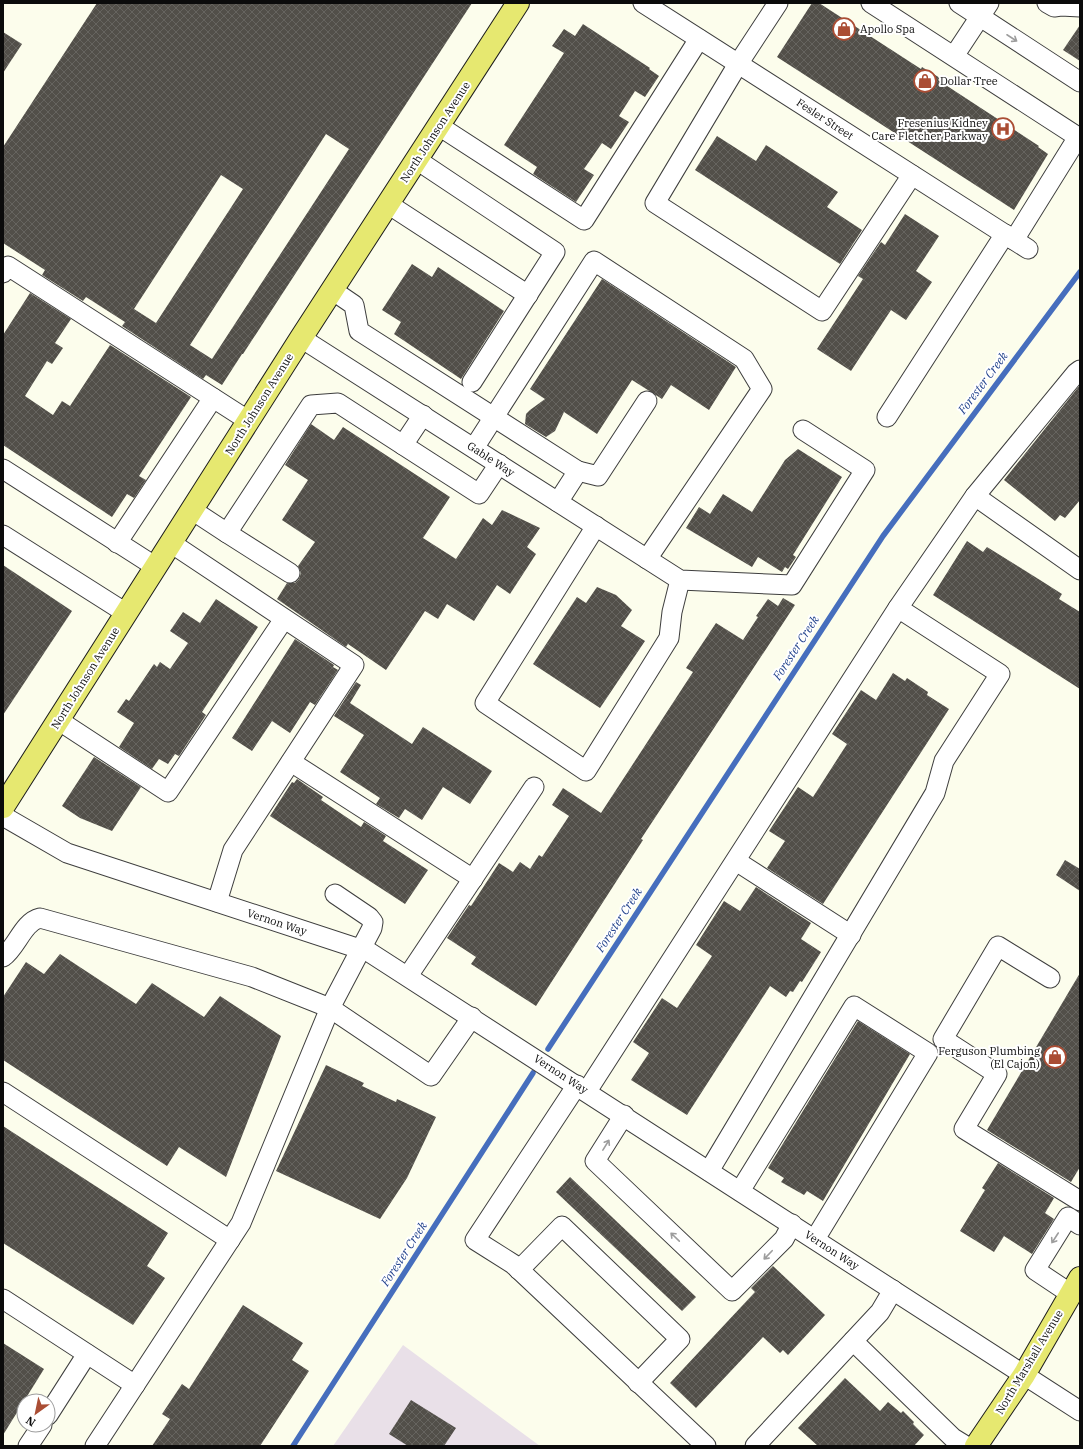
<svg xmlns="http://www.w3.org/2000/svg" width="1083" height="1449" viewBox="0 0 1083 1449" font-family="'IBM Plex Serif',serif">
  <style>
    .industrial { fill: #e9e0e8 }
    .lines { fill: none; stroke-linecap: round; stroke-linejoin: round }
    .stream { stroke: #466ebd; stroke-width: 5.5 }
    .building { fill: url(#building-cross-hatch); fill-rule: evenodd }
    .minor-casing { stroke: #3e3e3e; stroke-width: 21 }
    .major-casing { stroke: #1c1c1c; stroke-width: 24 }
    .minor { stroke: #fff; stroke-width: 19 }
    .major { stroke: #e6e870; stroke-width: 22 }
    .oneway { stroke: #9d9d9d }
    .labels { text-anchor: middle; stroke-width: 4; stroke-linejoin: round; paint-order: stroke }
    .poi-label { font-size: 11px; fill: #0b0b0b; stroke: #fff; text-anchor: start }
    .street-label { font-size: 11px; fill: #0b0b0b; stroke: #fff }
    .water-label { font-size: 12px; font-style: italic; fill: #24448d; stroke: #fff }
  </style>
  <defs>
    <pattern id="building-cross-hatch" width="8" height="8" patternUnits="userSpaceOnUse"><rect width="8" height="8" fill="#524f49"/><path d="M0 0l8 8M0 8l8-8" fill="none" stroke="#66645f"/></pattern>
  </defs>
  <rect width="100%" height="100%" fill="#fcfdec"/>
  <path class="industrial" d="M403 1345 540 1446H333Z"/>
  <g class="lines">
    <g class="stream">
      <path d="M548 1049 883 536 1080 272"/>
      <path d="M293 1446 533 1073"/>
    </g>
  </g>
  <g class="building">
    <path d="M97 3H472L243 354H242L222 385 206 375 203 379 122 326 125 322 86 297 83 301 42 275 45 270 3 243V147ZM326 134 349 149 212 359 190 345ZM221 175 243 189 156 323 134 309Z"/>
    <path d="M812 3H819L921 69 922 67 940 78 938 80 1039 146 1038 147 1048 154 1014 210 777 57Z"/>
    <path d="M583 24 650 68 649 69 659 76 645 97 635 91 619 116 629 122 611 149 602 143 584 169 594 175 576 202 533 174 537 167 504 145 564 53 552 46 564 29 575 36Z"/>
    <path d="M1080 25V61L1063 50Z"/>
    <path d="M3 32 22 44 3 73Z"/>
    <path d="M717 136 756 161 766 145 838 192 827 207 862 230 840 264 695 170Z"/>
    <path d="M905 214 939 236 916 271 932 282 906 320 891 310 851 371 817 349 863 279 858 276 881 242 885 245Z"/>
    <path d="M412 264 432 277 438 267 504 311 461 379 394 334 401 322 382 310Z"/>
    <path d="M602 279 736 367 709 410 671 385 662 399 632 380 597 434 564 412 555 431 546 437 525 424 526 414 530 410 545 399 530 389Z"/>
    <path d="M30 293 71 319 55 343 63 348 52 364 47 361 25 396 53 415 62 401 70 406 110 345 191 397 139 476 146 480 134 498 127 494 112 517 3 445V335Z"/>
    <path d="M1080 385V500L1065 518 1060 515 1055 521 1004 480Z"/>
    <path d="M311 424 334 440 343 427 450 497 423 538 456 559 483 518 492 525 502 510 540 528 527 547 536 554 510 594 497 585 474 621 447 604 438 619 425 611 386 670 348 644 346 647 277 599 287 583H295L299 579 301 573 298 566 315 542 282 520 308 480 285 465Z"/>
    <path d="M798 449 842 477 793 555 796 557 788 569 785 567 782 572 758 557 752 567 686 528 699 507 710 514 723 494 752 512 785 460Z"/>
    <path d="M967 541 983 552 987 547 1040 580 1062 594 1059 599 1080 612V689L933 595Z"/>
    <path d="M3 565 72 611 3 715Z"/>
    <path d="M597 587 616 595 632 610 621 626 645 641 600 708 533 664 577 597 586 603Z"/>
    <path d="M783 598 795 605 641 839 643 840 536 1006 471 964 476 957 447 938 469 905 471 906 499 863 513 872 520 862 530 869 539 855 542 857 569 816 552 805 563 788 601 813 693 672 686 668 716 623 743 640 758 617 756 616 768 599 778 606Z"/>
    <path d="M216 599 258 627 202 712 206 715 179 756 175 754 168 764 159 759 152 769 119 747 134 723 117 712 126 699 129 701 154 664 157 667 160 662 170 669 188 643 170 631 183 612 200 623Z"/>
    <path d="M295 639 334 665 333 667 338 670 315 705 310 702 290 733 272 721 252 751 232 738Z"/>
    <path d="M893 673 905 681 907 678 928 692 927 695 949 709 823 904 767 868 785 841 769 831 798 787 813 797 847 744 832 734 861 690 876 700Z"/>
    <path d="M356 682 361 685 350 703 412 744 423 727 492 771 470 804 443 787 422 820 405 809 399 818 376 804 380 798 340 772 364 735 334 716Z"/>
    <path d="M94 757 141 787 112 831 80 818 62 806Z"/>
    <path d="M297 779 323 797 321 800 361 827 364 822 386 836 383 841 428 870 405 904 270 816 292 782 294 783Z"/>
    <path d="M1065 860 1080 869V891L1056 875Z"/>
    <path d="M756 887 811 923 801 939 821 952 802 982 800 981 793 992 790 991 786 997 770 986 687 1115 631 1080 649 1053 633 1042 662 998 677 1008 712 956 696 945 724 901 740 911Z"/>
    <path d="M60 954 136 1004 152 983 204 1017 220 996 281 1036 226 1177 179 1147 167 1166 3 1060V997L26 962 44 974Z"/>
    <path d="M1080 973V1167L1071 1182 987 1130Z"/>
    <path d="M858 1021 910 1054 823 1201 807 1191 804 1195 781 1182 784 1178 768 1168Z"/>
    <path d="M326 1065 364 1083 362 1086 396 1102 397 1099 436 1117 407 1178 380 1219 276 1171Z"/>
    <path d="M3 1126 168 1233 147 1266 165 1278 133 1325 3 1243Z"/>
    <path d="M998 1163 1054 1198 1045 1213 1054 1219 1032 1254 1004 1236 994 1252 960 1231 985 1190 982 1188Z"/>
    <path d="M570 1177 696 1297 682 1311 556 1192Z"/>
    <path d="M773 1266 825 1315 788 1355 783 1350 780 1353 763 1337 696 1408 670 1383 755 1292 751 1288Z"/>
    <path d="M243 1305 303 1343 292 1360 309 1371 260 1446H152L170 1419 162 1414 182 1384 189 1389Z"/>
    <path d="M3 1343 44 1369 3 1435Z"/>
    <path d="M845 1378 880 1411 888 1402 901 1413 903 1411 914 1422 913 1424 924 1435 914 1446H818L798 1428Z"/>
    <path d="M411 1400 456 1428 444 1446H408L389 1434Z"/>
  </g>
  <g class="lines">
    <g class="minor-casing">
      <g id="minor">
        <path d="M643 3 1028 249"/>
        <path d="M778 3 738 64 655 203 822 311 912 175"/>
        <path d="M871 3 1078 137 1014 240"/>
        <path d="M959 3 1080 82"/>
        <path d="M1047 3 1054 7 1061 6 1080 7"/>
        <path d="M954 56 989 3"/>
        <path d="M439 126 584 220 699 39"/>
        <path d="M417 160 555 252 472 382"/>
        <path d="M388 204 528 295"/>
        <path d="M3 273 8 266 249 421"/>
        <path d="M332 290 354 305 359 331 578 471 558 502"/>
        <path d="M301 338 680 580 792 585 865 470 803 430"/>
        <path d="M887 417 1005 234"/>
        <path d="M403 445 479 494 499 464"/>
        <path d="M474 448 594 261 744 359 762 389 647 559"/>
        <path d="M3 469 156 567"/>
        <path d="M578 471 598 476 647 401"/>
        <path d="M975 496 1080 570"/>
        <path d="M192 510 227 533"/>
        <path d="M596 526 485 703 586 771 669 638 672 612 680 580"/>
        <path d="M3 535 126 613"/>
        <path d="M117 543 213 398"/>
        <path d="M171 543 354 665 233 850 217 902"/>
        <path d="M290 573 227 533 311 405 338 403 403 445 423 415"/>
        <path d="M898 608 975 496 1076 373 1080 370"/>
        <path d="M58 720 168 792 284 619"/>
        <path d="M291 762 473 879"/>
        <path d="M3 816 67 853 369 952 1080 1411"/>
        <path d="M736 861 851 935"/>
        <path d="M3 957C17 947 23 922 40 918L252 977 330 1008 431 1076 472 1017"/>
        <path d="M408 976 534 787"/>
        <path d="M1050 978 998 946 943 1039 997 1074 964 1129 1080 1201"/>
        <path d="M577 1085 475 1240 513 1264 706 1446"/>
        <path d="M587 1091 898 608 1000 674 944 761 935 793 709 1171"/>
        <path d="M3 1092 230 1240"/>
        <path d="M624 1115 595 1161 732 1291 784 1239 792 1224"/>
        <path d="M740 1191 854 1006 928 1053 815 1239"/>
        <path d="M519 1270 562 1226 680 1339 638 1383"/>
        <path d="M1071 1294 1035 1270 1068 1217 1080 1225"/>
        <path d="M3 1299 135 1385"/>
        <path d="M853 1341 953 1438 966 1446"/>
        <path d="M48 1415 87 1354"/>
        <path d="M28 1446 42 1425"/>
        <path d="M95 1446 241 1223 330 1008 372 928 373 922 369 917 335 894"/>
        <path d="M755 1446 880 1312 893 1290"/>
      </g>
    </g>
    <g class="major-casing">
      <g id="major">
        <path d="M3 807 301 338 518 3"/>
        <path d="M976 1446 1024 1375 1080 1278"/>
      </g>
    </g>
    <use href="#minor" class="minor"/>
    <use href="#major" class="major"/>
  </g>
  <defs><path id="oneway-shaft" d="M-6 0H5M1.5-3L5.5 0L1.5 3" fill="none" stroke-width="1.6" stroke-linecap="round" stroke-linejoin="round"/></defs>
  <g class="oneway">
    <use href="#oneway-shaft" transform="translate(1012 38) rotate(33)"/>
    <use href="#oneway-shaft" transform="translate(606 1145) rotate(-58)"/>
    <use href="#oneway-shaft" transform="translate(675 1237) rotate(-136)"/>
    <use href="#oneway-shaft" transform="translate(1055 1238) rotate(123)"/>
    <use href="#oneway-shaft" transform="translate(768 1255) rotate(134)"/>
  </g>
  <defs>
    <g id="shop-ring" transform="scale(1.15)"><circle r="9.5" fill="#fff" stroke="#aa4d34" stroke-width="1.5"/><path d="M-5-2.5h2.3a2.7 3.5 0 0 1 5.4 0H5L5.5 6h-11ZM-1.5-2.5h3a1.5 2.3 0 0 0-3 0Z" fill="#aa4d34"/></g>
    <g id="hospital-ring" transform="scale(1.15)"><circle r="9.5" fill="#fff" stroke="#aa4d34" stroke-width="1.5"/><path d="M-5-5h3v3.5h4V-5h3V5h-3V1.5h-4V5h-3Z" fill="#aa4d34"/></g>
  </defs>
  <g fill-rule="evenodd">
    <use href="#shop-ring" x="844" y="29"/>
    <use href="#shop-ring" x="925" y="81"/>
    <use href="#hospital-ring" x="1003" y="129"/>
    <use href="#shop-ring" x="1055" y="1057"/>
  </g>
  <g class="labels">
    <g class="poi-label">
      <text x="860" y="33">Apollo Spa</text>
      <text x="940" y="85">Dollar Tree</text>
      <text x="988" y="127" text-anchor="end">Fresenius Kidney<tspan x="988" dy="13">Care Fletcher Parkway</tspan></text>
      <text x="1040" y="1055" text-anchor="end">Ferguson Plumbing<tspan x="1040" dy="13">(El Cajon)</tspan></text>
    </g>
    <g class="street-label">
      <text transform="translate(825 119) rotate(33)" y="4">Fesler Street</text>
      <text transform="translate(435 132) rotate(-57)" y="4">North Johnson Avenue</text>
      <text transform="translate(259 404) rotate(-58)" y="4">North Johnson Avenue</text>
      <text transform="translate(491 459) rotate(33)" y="4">Gable Way</text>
      <text transform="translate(85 678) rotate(-58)" y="4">North Johnson Avenue</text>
      <text transform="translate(277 922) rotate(18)" y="4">Vernon Way</text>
      <text transform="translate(561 1074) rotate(33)" y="4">Vernon Way</text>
      <text transform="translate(832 1250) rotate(33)" y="4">Vernon Way</text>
      <text transform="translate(1029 1362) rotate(-59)" y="4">North Marshall Avenue</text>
    </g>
    <g class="water-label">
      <text transform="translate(983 383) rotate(-53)" y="4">Forester Creek</text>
      <text transform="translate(796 648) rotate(-57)" y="4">Forester Creek</text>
      <text transform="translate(619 920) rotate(-57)" y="4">Forester Creek</text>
      <text transform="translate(404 1254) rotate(-57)" y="4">Forester Creek</text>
    </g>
  </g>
  <rect width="1083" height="1449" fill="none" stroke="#0b0b0b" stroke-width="8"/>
  <g transform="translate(36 1413) rotate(213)"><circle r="19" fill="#ffffff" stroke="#9d9d9d"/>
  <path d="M0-3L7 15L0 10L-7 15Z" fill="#aa4d34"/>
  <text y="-6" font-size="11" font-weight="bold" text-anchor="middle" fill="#0b0b0b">N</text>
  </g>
</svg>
